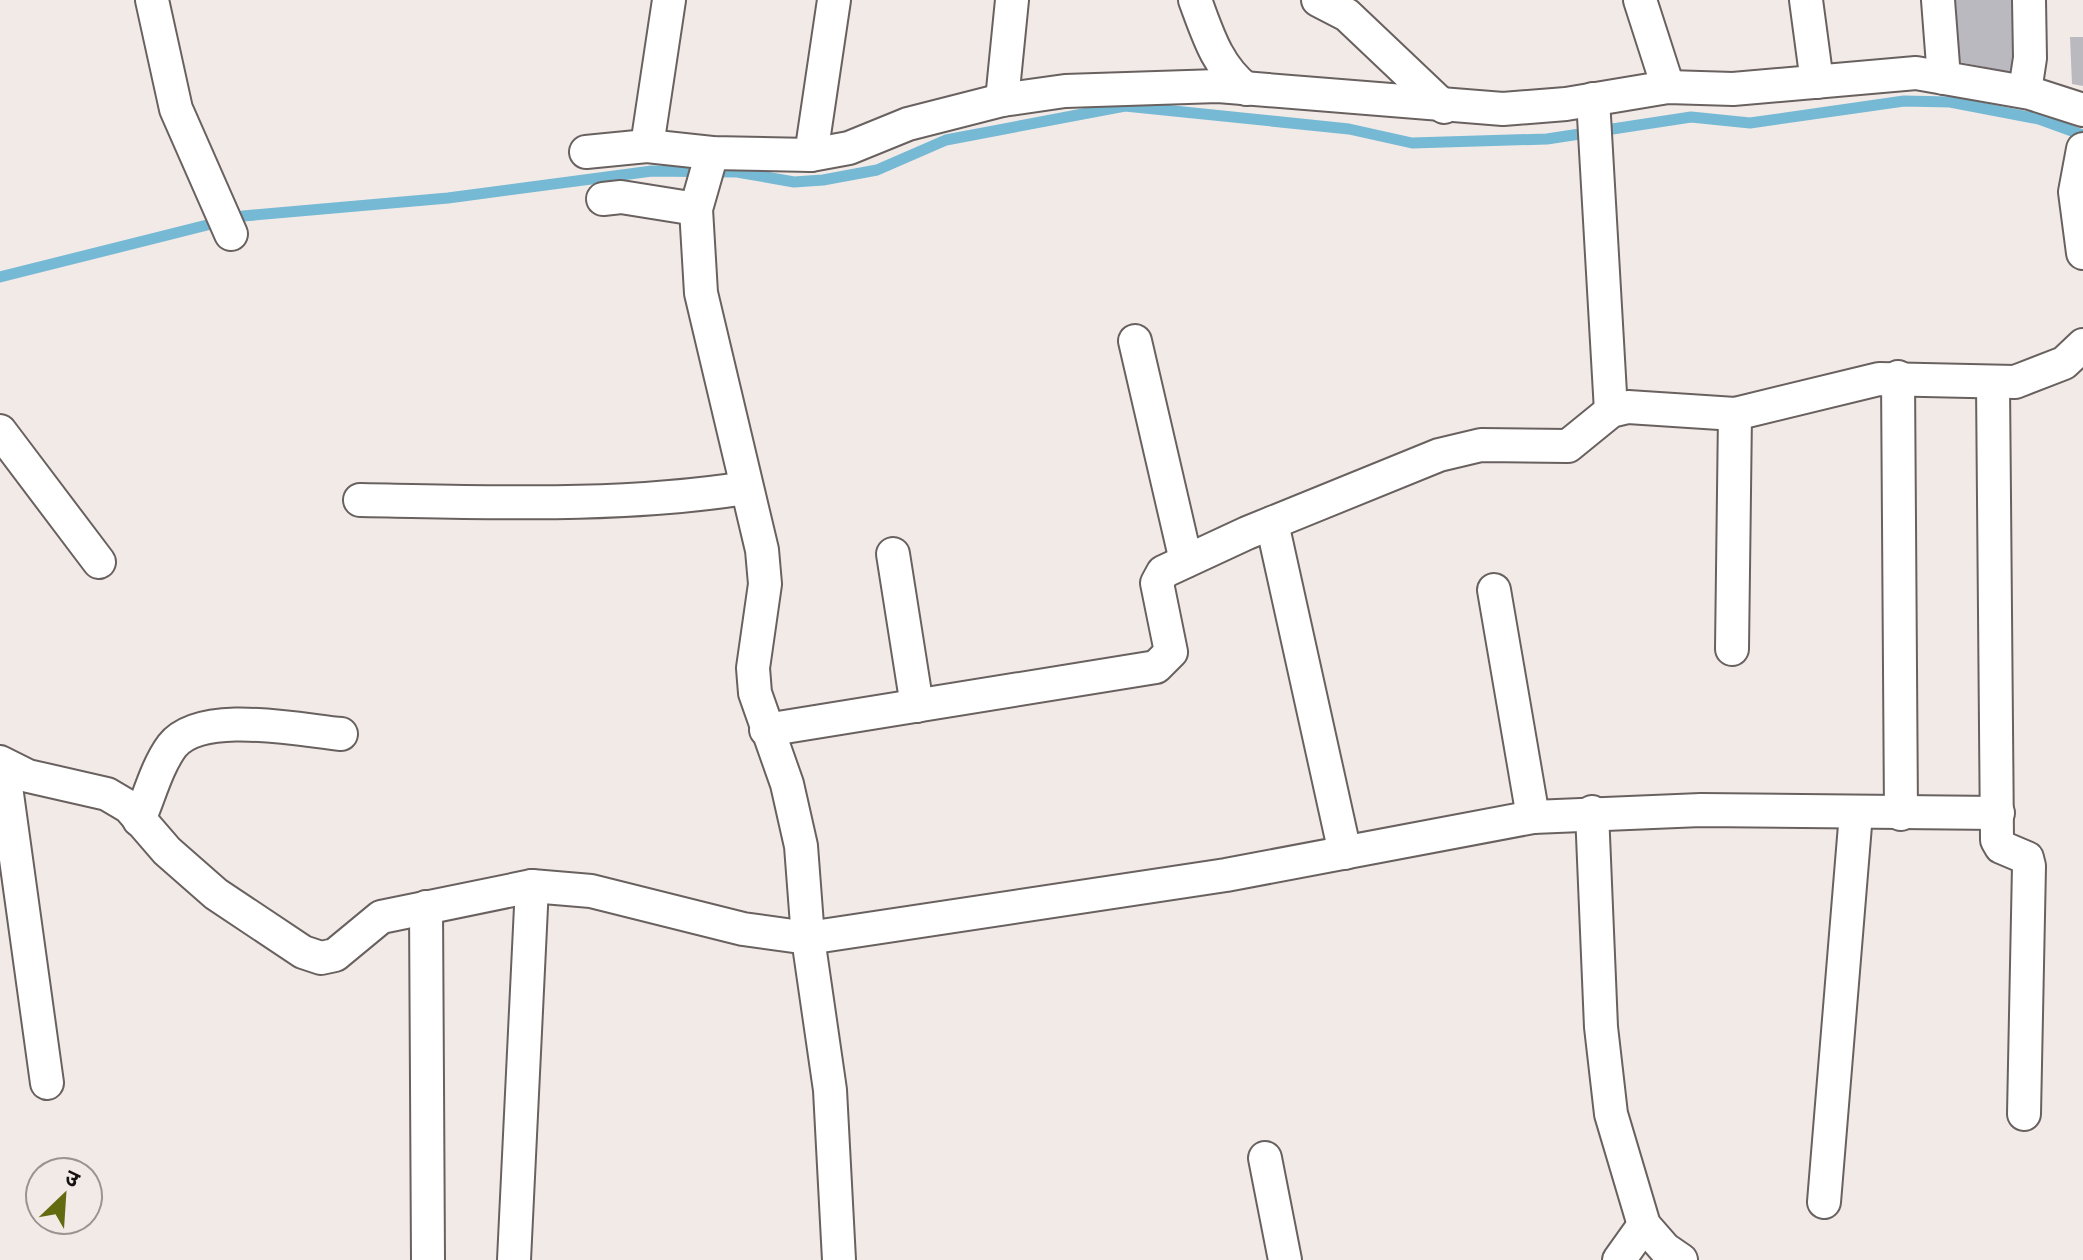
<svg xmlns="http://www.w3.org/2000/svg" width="2083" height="1260" viewBox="0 0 2083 1260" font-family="'Alegreya Sans','Noto Sans Devanagari',sans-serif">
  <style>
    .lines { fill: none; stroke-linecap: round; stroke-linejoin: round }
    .stream { stroke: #76b9d4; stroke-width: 11 }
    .building { fill: #bbb9c0 }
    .street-casing { stroke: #68615f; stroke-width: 36 }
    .street { stroke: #fff; stroke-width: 32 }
  </style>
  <rect width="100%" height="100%" fill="#f2eae7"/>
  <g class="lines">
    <path class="stream" d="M0 277 243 216 448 198 652 171 737 172 794 182 823 180 877 170 946 140 1125 106 1349 129 1412 143 1547 139 1691 117 1750 123 1904 101 1950 102 2039 119 2083 135"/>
  </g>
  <g class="building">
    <path d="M1954 0H2019L2015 73 1954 61Z"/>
    <path d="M2070 37H2083V86L2072 84Z"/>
  </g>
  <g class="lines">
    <g class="street-casing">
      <g id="street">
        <path d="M152 0 176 109 231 234"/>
        <path d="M1195 0C1208 35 1217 66 1246 89"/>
        <path d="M1318 0 1347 15 1444 107"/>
        <path d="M1640 0 1668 87"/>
        <path d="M1806 0 1817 82"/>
        <path d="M1938 0 1944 78"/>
        <path d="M2025 91 2030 58 2029 0"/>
        <path d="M1593 99 1611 411"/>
        <path d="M1002 100 1012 0"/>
        <path d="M647 146 669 0"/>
        <path d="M2083 149 2075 192 2083 253"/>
        <path d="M586 152 647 146 712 153 811 155 849 148 908 124 1002 100 1065 91 1218 86 1503 109 1566 104 1668 87 1733 89 1916 73 2030 93 2083 110"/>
        <path d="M712 153 696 209 701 293 762 550 765 584 753 668 755 693 787 784 801 846 808 938 830 1090 839 1260"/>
        <path d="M811 155 834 0"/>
        <path d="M603 199 621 197 696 209"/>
        <path d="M1135 341 1186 561"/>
        <path d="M1898 377 1901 814"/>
        <path d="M1993 384 1997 840 2001 847 2027 858 2029 866 2024 1114"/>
        <path d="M0 431 99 562"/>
        <path d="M360 500C489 502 617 508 746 488"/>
        <path d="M1272 523 1345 853"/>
        <path d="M893 554 917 706"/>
        <path d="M1494 590 1533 817"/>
        <path d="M1732 649 1735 414"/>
        <path d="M766 730 1156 667 1171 652 1157 583 1163 572 1247 533 1439 455 1481 445 1568 446 1611 411 1628 407 1735 414 1879 379 2015 382 2064 363 2083 345"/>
        <path d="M0 762 28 776 107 794 129 807 167 851 216 894 303 952 321 958 335 955 381 917 532 886 591 891 743 929 808 938 1226 875 1533 817 1701 810 1998 813"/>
        <path d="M3 765 47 1083"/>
        <path d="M1592 812 1601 1027 1611 1114 1644 1225 1665 1249 1681 1260"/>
        <path d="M139 820C149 797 157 766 172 746 201 709 299 730 341 734"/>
        <path d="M426 907 428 1260"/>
        <path d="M1265 1158 1285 1260"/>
        <path d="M1824 1202 1856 813"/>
        <path d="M514 1260 532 886"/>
        <path d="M1619 1260 1644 1225"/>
      </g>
    </g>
    <use href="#street" class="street"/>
  </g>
  <g transform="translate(64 1196) rotate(25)"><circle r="38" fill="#f2eae7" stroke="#9a9491" stroke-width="2"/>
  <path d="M0-6L14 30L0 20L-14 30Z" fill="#636b11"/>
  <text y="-12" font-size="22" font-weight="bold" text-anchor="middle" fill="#151211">उ</text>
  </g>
</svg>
